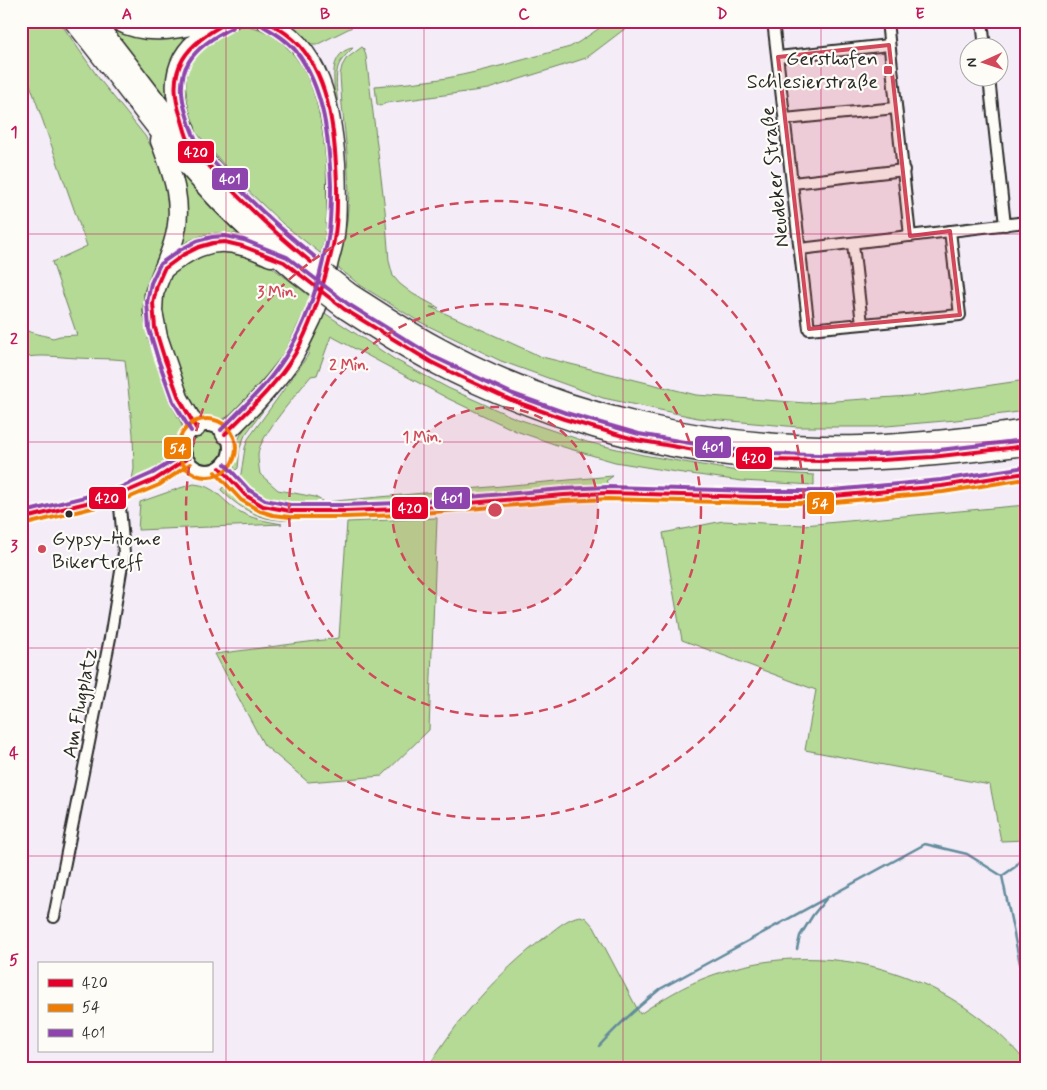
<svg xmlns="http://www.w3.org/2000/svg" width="1047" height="1090" viewBox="0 0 1047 1090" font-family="Mynerve,sans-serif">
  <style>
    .green { fill: #b5da95; stroke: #708260 }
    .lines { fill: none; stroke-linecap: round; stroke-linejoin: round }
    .stream { stroke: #628b9c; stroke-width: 2.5 }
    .minor-casing { stroke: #2b2b2b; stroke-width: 14 }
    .tertiary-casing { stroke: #2b2b2b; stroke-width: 16 }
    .trunk-casing { stroke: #2b2b2b; stroke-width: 21 }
    .minor { stroke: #fdfcf7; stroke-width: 10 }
    .tertiary { stroke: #fdfcf7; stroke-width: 12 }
    .trunk { stroke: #fdfcf7; stroke-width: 18 }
    .trunk-bridge-casing { stroke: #2b2b2b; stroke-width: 21; stroke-linecap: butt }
    .trunk-bridge { stroke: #fdfcf7; stroke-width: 18 }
    .bus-1-casing { stroke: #fdfcf7; stroke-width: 8 }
    .bus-2-casing { stroke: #fdfcf7; stroke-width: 8 }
    .bus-3-casing { stroke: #fdfcf7; stroke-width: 8 }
    .bus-1 { stroke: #e4002b; stroke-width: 4 }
    .bus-2 { stroke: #ef7c00; stroke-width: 4 }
    .bus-3 { stroke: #8e44ad; stroke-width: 4 }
    .marked { fill: #d1495b; fill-opacity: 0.2; stroke: #d1495b; stroke-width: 4; stroke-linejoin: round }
    .grid { fill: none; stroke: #c2185b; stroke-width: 1; stroke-opacity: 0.55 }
    .ring { fill: none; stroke: #d1495b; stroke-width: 2.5; stroke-dasharray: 9 6 }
    .poi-dot { fill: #d1495b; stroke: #fdfcf7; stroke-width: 2 }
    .bus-dot { fill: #2b2b2b; stroke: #fdfcf7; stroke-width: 2 }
    .labels { text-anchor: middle; stroke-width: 4.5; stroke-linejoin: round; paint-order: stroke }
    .poi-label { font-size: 20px; fill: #2b2b2b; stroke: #fdfcf7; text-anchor: end }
    .street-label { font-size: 20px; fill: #2b2b2b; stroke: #fdfcf7 }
    .centre { fill: #d1495b; stroke: #fdfcf7; stroke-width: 2.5 }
    .ring-label { font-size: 15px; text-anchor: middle; font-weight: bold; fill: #d1495b; stroke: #fdfcf7; stroke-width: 4.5; stroke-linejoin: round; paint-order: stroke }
    .line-badge { stroke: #fdfcf7; stroke-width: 2 }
    .badge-label { font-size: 14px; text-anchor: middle; font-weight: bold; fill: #fff }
    .neatline { fill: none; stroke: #c2185b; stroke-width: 2 }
    .grid-label { font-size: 16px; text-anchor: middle; font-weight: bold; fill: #c2185b }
  </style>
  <rect width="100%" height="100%" fill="#f4edf8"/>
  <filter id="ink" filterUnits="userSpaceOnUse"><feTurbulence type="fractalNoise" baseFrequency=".02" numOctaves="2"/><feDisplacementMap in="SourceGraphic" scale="10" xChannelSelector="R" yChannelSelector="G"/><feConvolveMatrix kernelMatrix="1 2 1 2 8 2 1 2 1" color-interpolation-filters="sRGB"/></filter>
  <g filter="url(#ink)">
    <g class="green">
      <path d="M21 21H58L64 28 100 80 145 136 161 164 170 198 171 219 167 241 152 273 145 304 158 358 182 424V431L177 447 169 457 158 469 133 483 132 479 134 469 133 434 125 360C109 358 93 359 77 358 58 357 40 354 21 358V328L30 332 53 338 60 336 77 335 52 262 87 246 21 59Z"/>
      <path d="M105 21H108L117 26 203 30 172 107 153 81Z"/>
      <path d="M282 21H353L352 27 318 44H312L306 42Z"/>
      <path d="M610 21H635L593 53 586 58 574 62 488 89 386 103 380 106 377 104 375 86C399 84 423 82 447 78 489 70 529 58 570 47L579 42Z"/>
      <path d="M248 26 263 30 281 39 293 50 302 63 312 83 322 113 329 148 330 219 324 256 283 224 236 179 196 132 188 120 181 77 197 48 233 27Z"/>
      <path d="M362 47 364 49 366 56 385 210 389 261 393 276 400 284 413 294 439 308 430 307 458 319 542 357 696 395 806 403 924 395 1026 380V411L956 420 875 427H798L698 418 603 398 501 361 418 321 360 285 336 266 347 222 349 193 347 152 342 105 340 75 342 66 346 59Z"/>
      <path d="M353 48C347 54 341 59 338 67 333 84 341 125 343 145 345 160 345 176 346 192 341 156 334 120 334 84 334 77 333 68 336 62 339 54 345 49 353 48Z"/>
      <path d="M172 162 250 243 180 251Z"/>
      <path d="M223 246 264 261 312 298 306 314 290 346 269 377 251 398 230 416 223 419 216 420 206 417 199 412 178 380 170 357 159 295 167 277 179 262Z"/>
      <path d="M323 312 394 359 448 388 515 418 587 442 643 455 731 470 814 475V485L742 481 676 472 615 462 560 446 516 431 449 399 331 336 317 375 311 376C299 391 259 437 258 454 258 460 259 468 260 474L278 490 315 497 324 502 613 476 606 481 610 487 424 501 398 498 386 503 339 506 291 507 269 502 259 498 250 490 239 476 241 474 245 448 248 439 293 377 308 355 311 340Z"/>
      <path d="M289 376 245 435 240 448 238 468 235 471C233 463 235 459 236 452 237 449 236 447 237 444 241 426 275 392 289 376Z"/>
      <path d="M203 432C239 429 220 481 196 461 189 455 189 442 196 436 198 435 201 434 203 432Z"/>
      <path d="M194 484C216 486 220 499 237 510 251 519 266 521 282 524L138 530 140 502 180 488Z"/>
      <path d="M224 487 239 500 263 514 278 515H321L335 517H345L357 515 477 507 481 510C431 514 381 517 331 519 310 519 287 523 266 518 248 513 234 503 221 490L222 488Z"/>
      <path d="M1026 505V840L1001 841 990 785 805 750 816 690 682 640 663 533 723 521 804 525Z"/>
      <path d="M437 518 429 730 382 776 308 782 264 745 215 654 339 638 347 522Z"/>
      <path d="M580 916 586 918 594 927 640 1014C662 999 685 985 710 976 824 934 948 970 1026 1062V1069H427C458 1018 497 974 544 938 554 930 567 918 580 916Z"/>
    </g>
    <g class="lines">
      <g class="stream">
        <path d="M1002 876 1015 867 1026 852"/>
        <path d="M797 949 800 936 813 915 826 899"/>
        <path d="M599 1046C619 1024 638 1007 660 989L925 844 967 854 1002 876 1022 973 1026 983"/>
      </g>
      <g class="minor-casing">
        <g id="minor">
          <path d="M773 21 809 329 960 315 950 231"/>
          <path d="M887 21 910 236"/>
          <path d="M982 21 985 48"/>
          <path d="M778 57 889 45"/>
          <path d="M989 78 1005 225"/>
          <path d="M785 119 896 108"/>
          <path d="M793 183 904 170"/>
          <path d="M853 244 862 324"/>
          <path d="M800 249 1026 222"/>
          <path d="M54 917 110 638 124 553 119 495"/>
        </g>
      </g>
      <g class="tertiary-casing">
        <g id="tertiary">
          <circle cx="207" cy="448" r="23"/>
          <path d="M220 468 245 495 263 506 275 509 290 511H345L399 509 564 495 608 493 756 497H823L942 486 1026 473"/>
          <path d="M21 519 119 495 156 479 187 459"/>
        </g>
      </g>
      <g class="trunk-casing">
        <g id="trunk">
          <path d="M73 21C120 79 163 141 214 196 240 224 269 249 297 273"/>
          <path d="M94 21C122 55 147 90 174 124 212 171 254 216 301 255"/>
          <path d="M118 21C147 37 180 29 210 21"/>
          <path d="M186 131C164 78 176 44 230 21"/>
          <path d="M160 141C173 175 185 206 173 243 168 260 160 276 154 294L153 311 158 337 179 398 196 428"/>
          <path d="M164 269C188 251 210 236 242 246 252 248 262 253 271 257"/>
          <path d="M349 292C377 310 404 328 433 344 563 416 712 448 861 445 916 443 971 437 1026 429"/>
          <path d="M344 309C373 328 401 346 431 362 536 417 652 452 770 460 856 465 941 457 1026 446"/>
          <path d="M225 434C248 411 270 389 289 363 297 352 305 333 312 319 320 301 325 281 329 261 331 253 334 244 335 235 338 212 337 187 336 163 332 110 321 45 266 21"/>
        </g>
      </g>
      <use href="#minor" class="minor"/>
      <use href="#tertiary" class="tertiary"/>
      <use href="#trunk" class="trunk"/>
      <g class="trunk-bridge-casing">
        <g id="trunk-bridge">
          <path d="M301 255 349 292"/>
          <path d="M297 273 344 309"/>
        </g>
      </g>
      <use href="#trunk-bridge" class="trunk-bridge"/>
      <g class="bus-1-casing">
        <g id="bus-1">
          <path d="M230 21C187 43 164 68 181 117 184 127 186 137 191 146 197 155 207 163 214 171 244 204 276 234 311 262"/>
          <path d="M196 428 179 398 164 357 155 328 153 303 157 285 164 269 183 255 199 247 213 243 225 242 242 246 284 262 344 309 431 362 461 377 511 400 564 419 637 440 717 454 770 460 818 461 882 460 932 457 1026 446"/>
          <path d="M225 434C249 410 277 384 295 354 311 325 321 294 329 262 331 254 333 247 334 240 338 221 337 202 337 183 335 137 331 82 300 46 290 35 279 28 266 21"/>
          <path d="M220 468 245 495 263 506 290 511H345L399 509 564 495 608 493 756 497H823L942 486 1026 473"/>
          <path d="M21 519 119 495 156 479 187 459"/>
        </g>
      </g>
      <g class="bus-2-casing">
        <g id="bus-2">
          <circle cx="207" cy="448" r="29"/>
          <path d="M215 472 241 500 260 511 273 515 290 517H345L399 515 564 501 608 499 756 503H824L943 492 1026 479"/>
          <path d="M22 525 121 501 159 485 190 464"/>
        </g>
      </g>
      <g class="bus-3-casing">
        <g id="bus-3">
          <path d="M233 27C193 47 171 69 187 116 190 127 194 139 201 148 236 188 274 224 315 257"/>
          <path d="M221 430C245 405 273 380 290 349 306 321 316 292 323 261 324 253 327 246 328 238 331 221 331 203 331 185 329 140 325 89 296 51 287 40 275 33 263 26"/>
          <path d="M191 431 173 401 158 359 149 329 147 302 151 283 160 264 180 250 197 241 212 237 225 236 244 240 287 257 348 304 434 357 464 371 513 394 566 413 639 434 718 448 770 454 818 455 882 454 931 451 1025 440"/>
          <path d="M225 464 249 490 265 500 290 505H345L399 503 563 489 608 487 756 491H823L941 480 1025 467"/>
          <path d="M21 513 117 489 153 473 184 454"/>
        </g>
      </g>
      <use href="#bus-1" class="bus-1"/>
      <use href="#bus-2" class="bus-2"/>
      <use href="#bus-3" class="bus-3"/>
    </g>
  </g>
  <path class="marked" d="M889 45 910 236 950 231 960 315 809 329 778 57Z"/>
  <path class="grid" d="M226 21V1069M424 21V1069M623 21V1069M821 21V1069M21 234H1026M21 442H1026M21 648H1026M21 856H1026"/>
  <circle cx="495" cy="510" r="103" fill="#d1495b" fill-opacity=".12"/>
  <g class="ring">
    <circle cx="495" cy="510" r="103"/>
    <circle cx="495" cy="510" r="206"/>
    <circle cx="495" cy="510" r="309"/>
  </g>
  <g class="poi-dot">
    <rect x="883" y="65" width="10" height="10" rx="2.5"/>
    <circle cx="42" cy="549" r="5"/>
  </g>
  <circle class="bus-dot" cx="69" cy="514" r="4.5"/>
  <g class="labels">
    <g class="poi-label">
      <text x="878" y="65">Gersthofen<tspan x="878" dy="23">Schlesierstraße</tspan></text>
      <text x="52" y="545" text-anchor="start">Gypsy-Home<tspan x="52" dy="23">Bikertreff</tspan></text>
    </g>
    <g class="street-label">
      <text transform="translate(774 177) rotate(-96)" y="7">Neudeker Straße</text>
      <text transform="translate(79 703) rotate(-79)" y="7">Am Flugplatz</text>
    </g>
  </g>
  <circle cx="495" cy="510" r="8" class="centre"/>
  <g class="ring-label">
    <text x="277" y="297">3 Min.</text>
    <text x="349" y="370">2 Min.</text>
    <text x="422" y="442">1 Min.</text>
  </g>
  <g class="line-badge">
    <rect x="177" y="140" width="38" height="24" rx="5" fill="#e4002b"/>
    <rect x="211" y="167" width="38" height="24" rx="5" fill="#8e44ad"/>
    <rect x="694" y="435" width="38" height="24" rx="5" fill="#8e44ad"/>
    <rect x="163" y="436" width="29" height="24" rx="5" fill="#ef7c00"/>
    <rect x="735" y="446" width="38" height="24" rx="5" fill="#e4002b"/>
    <rect x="88" y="486" width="39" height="24" rx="5" fill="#e4002b"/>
    <rect x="433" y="486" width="38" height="24" rx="5" fill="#8e44ad"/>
    <rect x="806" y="491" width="29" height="24" rx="5" fill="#ef7c00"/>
    <rect x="391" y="496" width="38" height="24" rx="5" fill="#e4002b"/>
  </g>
  <g class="badge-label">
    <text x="196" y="157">420</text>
    <text x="230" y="184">401</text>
    <text x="713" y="452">401</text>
    <text x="178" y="453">54</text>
    <text x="754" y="463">420</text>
    <text x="107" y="503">420</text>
    <text x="452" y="503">401</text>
    <text x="820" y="508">54</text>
    <text x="410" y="513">420</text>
  </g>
  <rect width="1047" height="1090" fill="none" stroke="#fdfcf7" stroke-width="55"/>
  <rect x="38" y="962" width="175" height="90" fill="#fdfcf7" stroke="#a9a8a5"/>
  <rect x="48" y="979" width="25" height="8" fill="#e4002b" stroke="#a9a8a5"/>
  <text x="82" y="988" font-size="15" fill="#2b2b2b">420</text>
  <rect x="48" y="1004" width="25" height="8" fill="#ef7c00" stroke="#a9a8a5"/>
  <text x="82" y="1012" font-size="15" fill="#2b2b2b">54</text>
  <rect x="48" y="1029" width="25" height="8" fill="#8e44ad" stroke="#a9a8a5"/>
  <text x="82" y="1038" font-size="15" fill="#2b2b2b">401</text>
  <g transform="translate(984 62) rotate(267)"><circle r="24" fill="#fdfcf7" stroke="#a9a8a5"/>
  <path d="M0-4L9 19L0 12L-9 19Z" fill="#d1495b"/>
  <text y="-8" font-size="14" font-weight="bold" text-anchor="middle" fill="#2b2b2b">N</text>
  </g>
  <rect x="28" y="28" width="992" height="1034" class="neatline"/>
  <g class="grid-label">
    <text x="127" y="19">A</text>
    <text x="325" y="19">B</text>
    <text x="524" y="19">C</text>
    <text x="722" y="19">D</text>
    <text x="920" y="19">E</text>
    <text x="14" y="137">1</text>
    <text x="14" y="344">2</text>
    <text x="14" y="551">3</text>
    <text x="14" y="758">4</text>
    <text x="14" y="965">5</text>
  </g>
</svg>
